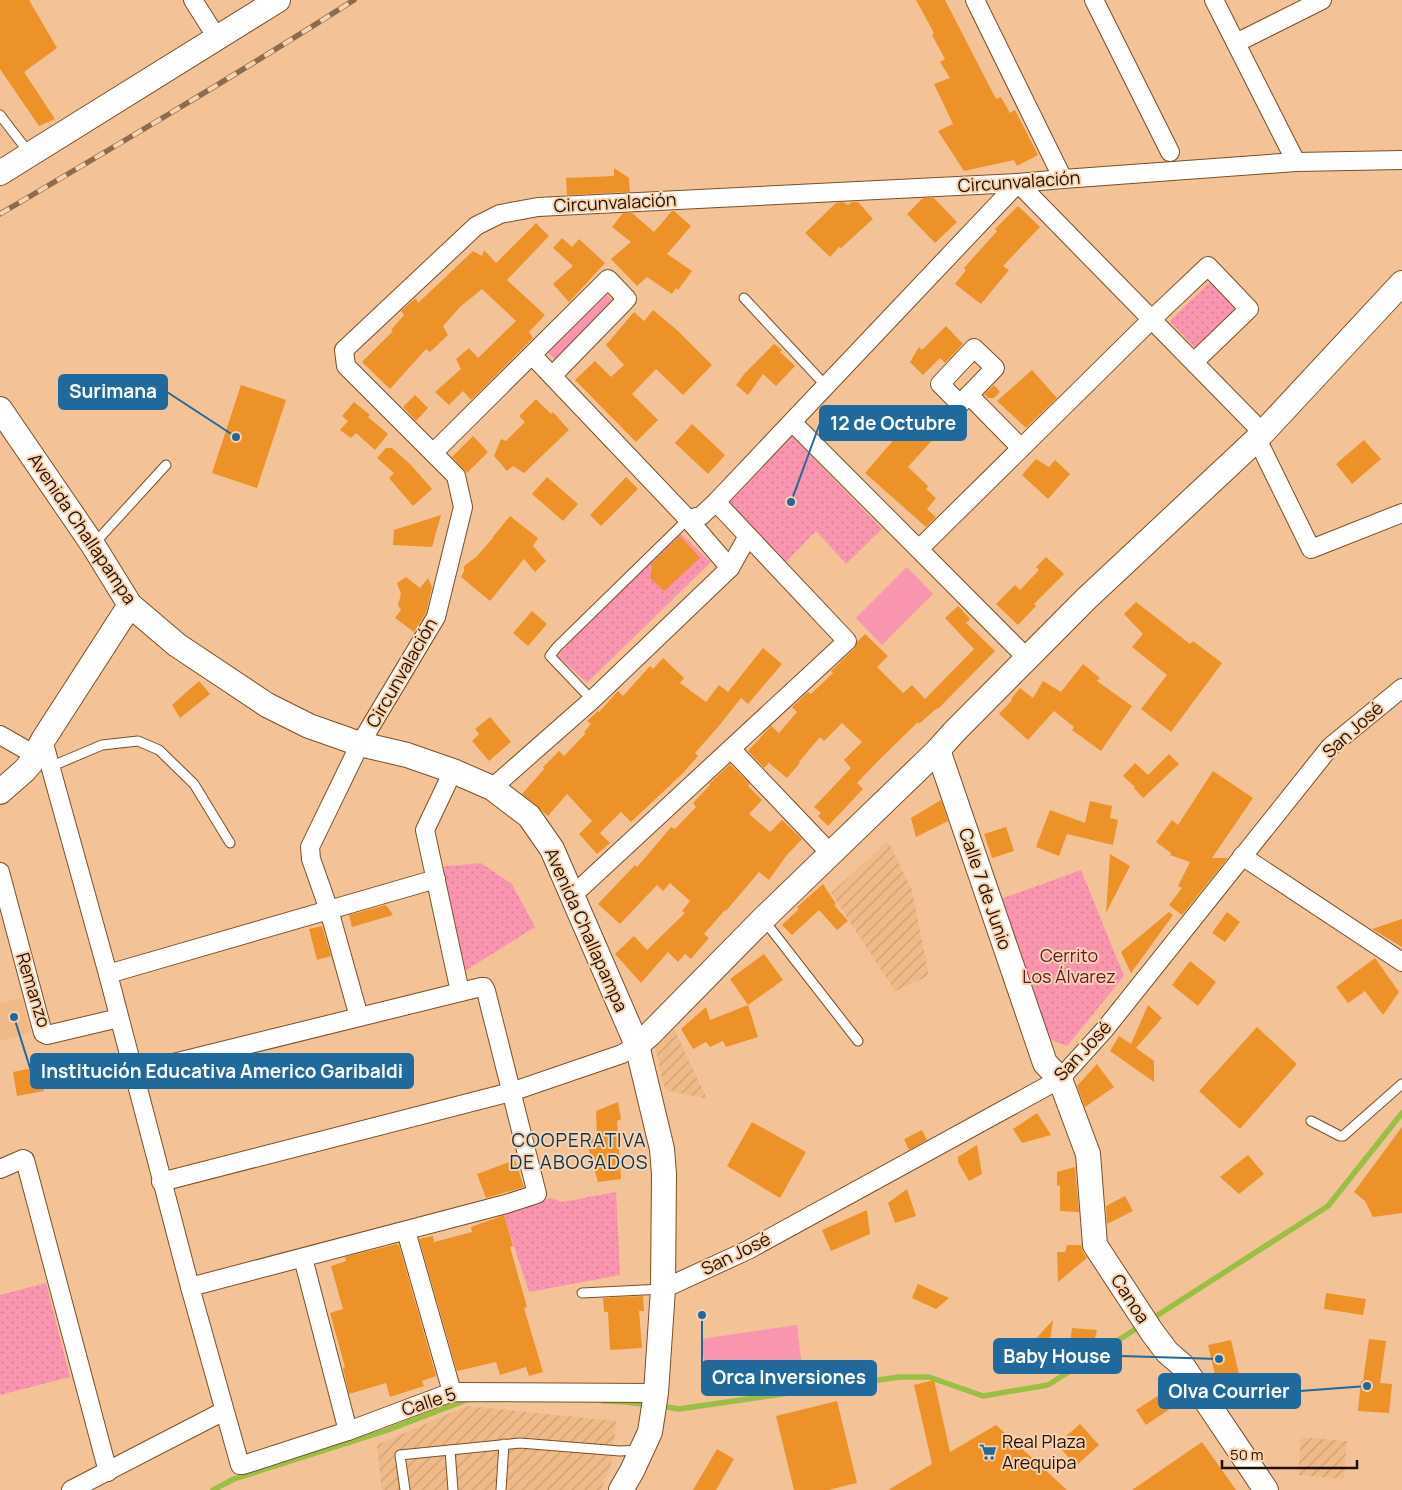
<svg xmlns="http://www.w3.org/2000/svg" width="1402" height="1490" viewBox="0 0 1402 1490" font-family="Manrope,sans-serif">
  <style>
    .built { fill: #efba88 }
    .industrial { fill: url(#industrial-furrows) }
    .grass { fill: #f995ae }
    .park { fill: url(#park-dots) }
    .lines { fill: none; stroke-linecap: round; stroke-linejoin: round }
    .stream { stroke: #9abf44; stroke-width: 5.5 }
    .building { fill: #ec9228 }
    .lane-casing { stroke: #795026; stroke-width: 11 }
    .street-casing { stroke: #795026; stroke-width: 20 }
    .secondary-casing { stroke: #795026; stroke-width: 26 }
    .lane { stroke: #fff; stroke-width: 9 }
    .street { stroke: #fff; stroke-width: 18 }
    .secondary { stroke: #fff; stroke-width: 24 }
    .rail-casing { stroke: #8d6c4e; stroke-width: 5.5 }
    .rail { stroke: #f9d3af; stroke-width: 4; stroke-dasharray: 11; stroke-linecap: butt }
    .labels { text-anchor: middle; stroke-width: 4; stroke-linejoin: round; paint-order: stroke }
    .street-label { font-size: 18px; fill: #201001; stroke: #f9d3af }
    .park-label { font-size: 18px; fill: #631731; stroke: #f9d3af }
    .poi-label { font-size: 18px; fill: #201001; stroke: #f9d3af; text-anchor: start }
    .neighbourhood-label { font-size: 19px; letter-spacing: 1px; fill: #003658; stroke: #f9d3af }
    .leader { fill: none; stroke: #20699d; stroke-width: 2 }
    .callout-dot { fill: #20699d; stroke: #f9d3af; stroke-width: 2 }
    .callout { fill: #20699d; stroke: #20699d; stroke-width: 2 }
    .callout-label { font-size: 19px; text-anchor: middle; font-weight: bold; fill: #fff }
  </style>
  <defs>
    <pattern id="industrial-furrows" width="10" height="10" patternUnits="userSpaceOnUse" patternTransform="scale(1.25)"><rect width="10" height="10" fill="#efba88"/><path d="M-1 1l2-2M0 10L10 0M9 11l2-2" fill="none" stroke="#cd9f74"/></pattern>
    <pattern id="park-dots" width="8" height="8" patternUnits="userSpaceOnUse" patternTransform="scale(1.25)"><rect width="8" height="8" fill="#f995ae"/><path d="M2 2h.1M6 6h.1" fill="none" stroke="#d57f94" stroke-width="1.8" stroke-linecap="round"/></pattern>
  </defs>
  <rect width="100%" height="100%" fill="#f3c397"/>
  <path class="built" d="M22 998 31 1032 0 1041V1003Z"/>
  <g class="industrial">
    <path d="M888 841 912 890 929 976 895 991 831 893Z"/>
    <path d="M673 1027 707 1099 665 1090 655 1047Z"/>
    <path d="M467 1406 616 1421 613 1459 601 1490H382L377 1445Z"/>
    <path d="M1301 1437 1347 1441 1344 1479 1298 1475Z"/>
  </g>
  <g class="grass">
    <path d="M605 293 614 302 556 360 547 352Z"/>
    <path d="M907 567 933 594 882 645 856 618Z"/>
    <path d="M797 1325 803 1377 708 1390 701 1339Z"/>
  </g>
  <g class="park">
    <path d="M1213 279 1242 309 1198 351 1170 321Z"/>
    <path d="M791 435 882 529 846 564 816 531 783 565 726 505 727 499Z"/>
    <path d="M679 532 711 562 587 683 558 656 573 638Z"/>
    <path d="M481 863 512 884 535 927 454 978 429 868Z"/>
    <path d="M1081 870 1124 976 1067 1046 1043 1037 998 900Z"/>
    <path d="M616 1192 620 1275 529 1292 504 1216 505 1212 550 1198 562 1202Z"/>
    <path d="M46 1283 70 1377 0 1395V1295Z"/>
  </g>
  <g class="lines">
    <g class="stream">
      <path d="M1150 1320 1328 1206 1402 1113"/>
      <path d="M603 1401 626 1402 649 1405"/>
      <path d="M661 1406 679 1409 899 1377H929L983 1396 1048 1385 1142 1325"/>
      <path d="M213 1490 234 1479 388 1430 469 1399"/>
    </g>
  </g>
  <g class="building">
    <path d="M0 0H29L57 48 24 72 55 119 39 126 0 69Z"/>
    <path d="M916 0H945L996 99 1001 97 1010 113 1015 110 1038 155 1017 166 1014 160 964 171 938 131 953 124 934 84 950 78 940 62 945 59 932 35 934 33Z"/>
    <path d="M614 168 629 178 630 192 567 195 566 178 614 176Z"/>
    <path d="M923 198H934L957 222 935 243 907 214Z"/>
    <path d="M843 202 848 205 852 202H858L873 219 841 248 839 247 830 257 805 233 836 203Z"/>
    <path d="M1018 206 1040 227 1003 266 1009 270 981 304 955 284 966 270 964 268 997 231 995 229Z"/>
    <path d="M672 211H674L691 226 667 254 692 271 678 290 676 288 672 294 647 277 637 286 611 259 631 242 612 227 623 213H632L654 232Z"/>
    <path d="M536 223 549 236 507 280 545 315 529 332 533 338 471 400 463 391 449 405 435 392 461 369 456 359 469 348 478 358 516 321 482 289 460 307 443 326 448 335 430 352 426 349 390 389 362 362 393 331 391 330 404 315 401 311 416 298 418 303 473 251 482 256 484 250 496 263Z"/>
    <path d="M562 238 572 247 579 239 605 263 569 302 553 284 573 266 553 248Z"/>
    <path d="M653 310 677 330 712 365 683 395 656 369 632 394 658 420 636 442 575 380 595 361 611 377 624 365 606 345 634 312 644 321Z"/>
    <path d="M946 326 963 344 945 363 940 358 923 375 910 362 919 347 922 350Z"/>
    <path d="M774 344 782 350 780 352 795 366 776 386 763 374 748 395 736 385 745 373Z"/>
    <path d="M1032 370 1057 398 1026 428 997 401Z"/>
    <path d="M241 385 286 400 257 488 212 473Z"/>
    <path d="M994 385 1000 392 994 398H988L984 394Z"/>
    <path d="M415 395 428 408 416 421 403 407Z"/>
    <path d="M536 399 551 414 553 412 569 430 524 473 513 466 507 471 494 456 501 439 506 441 525 422 519 416Z"/>
    <path d="M354 402 370 415 368 417 388 434 375 450 356 433 351 438 340 430 348 421 342 416Z"/>
    <path d="M946 405 953 412 958 414 942 441 935 437 908 467 928 486 926 489 936 498 927 509 936 517 926 527 865 473 897 436 902 441 934 409 938 413Z"/>
    <path d="M692 424 725 455 708 474 675 443Z"/>
    <path d="M473 436 488 452 467 473 452 457Z"/>
    <path d="M1364 440 1381 459 1352 484 1336 464Z"/>
    <path d="M386 448H392L411 465 432 489 413 506 389 478 394 473 377 458Z"/>
    <path d="M1036 459 1049 467 1055 460 1070 474 1048 499 1022 475Z"/>
    <path d="M547 477 578 504 563 521 532 494Z"/>
    <path d="M626 477 638 489 601 526 590 515Z"/>
    <path d="M441 515 432 547 393 545 394 530Z"/>
    <path d="M510 516 538 538 533 546 546 561 535 572 524 559 490 601 461 577 464 571V566L476 557 493 538H492Z"/>
    <path d="M680 536 700 558 664 591 650 578 652 567 650 565Z"/>
    <path d="M1046 557 1064 574 1034 604 1036 606 1018 625 996 604 1015 585 1020 590 1039 570 1036 567Z"/>
    <path d="M406 577 420 588 428 578 432 587 426 613 414 632 395 618 401 610 398 605 401 594 397 583Z"/>
    <path d="M1136 602 1190 644 1193 641 1222 663 1171 732 1141 709 1167 675 1132 647 1143 634 1124 614Z"/>
    <path d="M958 606 970 619 966 623 995 651 938 709 937 708 919 724 918 722 878 761 857 783 863 789 828 826 818 816 821 813 814 807 851 768 844 760 862 742 842 723 824 741 820 737 799 762 800 763 787 778 769 763 764 768 748 751 771 726 779 733 797 712 792 707 808 692 811 694 833 673 831 671 854 649 857 642 865 634 888 656 877 667 903 693 912 685 925 699 974 649 945 618Z"/>
    <path d="M532 611 547 624 528 646 513 633Z"/>
    <path d="M763 648 782 664 748 704 741 698 718 727 695 753 698 756 682 774 631 822 621 812 600 833 610 843 597 854 579 834 592 821 567 794 548 816 522 794 544 769 543 767 559 751 564 756 586 733 584 732 591 724 587 721 598 711 599 712 618 691 623 696 650 666 653 669 663 658 684 678 680 683 706 702 719 685 728 692Z"/>
    <path d="M1083 664 1100 678 1097 681 1132 706 1101 751 1072 730 1074 727 1054 711 1028 740 999 714 1012 700 1011 699 1020 688 1033 698 1043 681 1061 692Z"/>
    <path d="M199 681 210 694 180 718 172 705Z"/>
    <path d="M490 717 511 742 489 761 472 741 479 734 475 729Z"/>
    <path d="M1169 754 1179 764 1143 798 1134 788 1135 787 1123 776 1135 763 1148 775Z"/>
    <path d="M730 764 750 784 748 786 762 800 749 814 770 832 782 820 802 839 786 856 769 880 759 872 726 911 725 910 704 934 709 938 691 959 685 954 678 962 668 952 641 983 615 954 634 936 647 950 685 913 682 911 690 901 670 883 663 891 657 885 620 924 598 904 635 865 637 867 645 858 671 827 675 829 696 807 693 803 710 785 709 784Z"/>
    <path d="M1213 771 1253 798 1212 858H1228L1182 915 1169 905 1182 888 1178 886 1190 862 1170 855 1171 853 1156 842 1172 820 1178 825Z"/>
    <path d="M941 800 948 821 916 837 911 818Z"/>
    <path d="M1090 801 1112 806 1110 818 1118 820 1113 845 1067 834 1059 856 1036 847 1050 810 1085 823Z"/>
    <path d="M1006 827 1014 851 992 858 984 834Z"/>
    <path d="M1110 854 1130 866 1106 913Z"/>
    <path d="M823 884 836 904 834 905 848 921 837 930 819 910 792 935 782 925 799 909 797 907Z"/>
    <path d="M386 905 393 915 352 927 349 915Z"/>
    <path d="M1169 912 1173 915 1131 973 1121 952Z"/>
    <path d="M1227 912 1240 922 1225 942 1212 933Z"/>
    <path d="M1402 919V947L1372 929Z"/>
    <path d="M322 926 331 956 317 960 309 929Z"/>
    <path d="M764 954 783 980 748 1005 730 979Z"/>
    <path d="M1375 958 1399 992 1383 1015 1365 991 1348 1003 1336 987Z"/>
    <path d="M1190 961 1216 982 1198 1006 1172 985Z"/>
    <path d="M748 1005 758 1037 726 1047 723 1041 710 1047 706 1042 693 1049 681 1029 706 1007 710 1020Z"/>
    <path d="M1148 1005 1162 1018 1136 1048 1154 1061V1082L1110 1051 1119 1036 1131 1044Z"/>
    <path d="M1257 1027 1297 1064 1240 1129 1199 1091Z"/>
    <path d="M1097 1064 1114 1087 1085 1107 1077 1086Z"/>
    <path d="M39 1067 44 1091 17 1096 13 1072Z"/>
    <path d="M618 1102 621 1119 617 1121 621 1179 598 1182 586 1140 597 1138 596 1111Z"/>
    <path d="M1037 1113 1051 1135 1022 1143 1013 1129Z"/>
    <path d="M752 1122 806 1152 780 1198 727 1166Z"/>
    <path d="M1402 1127V1213L1373 1217 1365 1201 1354 1192Z"/>
    <path d="M922 1130 927 1140 909 1150 904 1139Z"/>
    <path d="M977 1145 982 1174 969 1181 958 1162V1157Z"/>
    <path d="M1248 1155 1264 1174 1239 1194 1220 1177Z"/>
    <path d="M515 1160 524 1187 486 1198 477 1174Z"/>
    <path d="M1075 1167 1079 1212 1060 1211V1185L1057 1186V1172Z"/>
    <path d="M907 1189 916 1216 895 1223 888 1203Z"/>
    <path d="M1125 1196 1133 1211 1107 1224 1106 1206Z"/>
    <path d="M867 1210 870 1234 831 1251 822 1230Z"/>
    <path d="M504 1215 513 1246 510 1247 527 1307 524 1308 543 1372 529 1376 526 1367 500 1375 496 1362 457 1371 419 1239 433 1236 434 1242 472 1232 471 1227Z"/>
    <path d="M397 1244V1245H399L436 1376 422 1381 424 1386 390 1397 386 1383 349 1394 343 1368 345 1367 330 1313 343 1309 331 1266 346 1261 345 1257Z"/>
    <path d="M1067 1245H1081L1083 1252 1087 1258 1058 1282 1057 1252H1065Z"/>
    <path d="M918 1284 949 1298 936 1309 912 1298Z"/>
    <path d="M1326 1293 1366 1299 1363 1315 1324 1309Z"/>
    <path d="M643 1296 644 1311H639L642 1348 610 1350 608 1312H604L603 1298Z"/>
    <path d="M1053 1320 1047 1360 1030 1345Z"/>
    <path d="M1072 1328 1097 1330 1094 1342 1087 1345 1070 1343Z"/>
    <path d="M1369 1339 1386 1341 1380 1383 1392 1384 1389 1413 1358 1411 1361 1381H1363Z"/>
    <path d="M1231 1340 1243 1391 1220 1396 1208 1345Z"/>
    <path d="M934 1380 950 1452 996 1425 1067 1490H888L932 1464 914 1385Z"/>
    <path d="M1173 1386 1183 1400 1146 1425 1136 1410Z"/>
    <path d="M837 1401 857 1483 828 1490H794L776 1416Z"/>
    <path d="M1080 1424 1099 1445 1076 1466 1057 1444Z"/>
    <path d="M1202 1442 1236 1490H1132Z"/>
    <path d="M717 1449 734 1459 716 1490H693Z"/>
  </g>
  <g class="lines">
    <g class="lane-casing">
      <g id="lane">
        <path d="M0 115 30 154"/>
        <path d="M744 298 827 387"/>
        <path d="M93 545 166 465"/>
        <path d="M592 700 550 656 557 647 688 519"/>
        <path d="M50 767 102 745 138 741 159 750 194 784 230 843"/>
        <path d="M763 919 858 1041"/>
        <path d="M1311 1121 1340 1136H1343L1402 1084"/>
        <path d="M582 1293 663 1289"/>
        <path d="M450 1450 453 1490"/>
        <path d="M405 1490 400 1455 520 1443 620 1451 639 1450"/>
        <path d="M501 1490 504 1444"/>
      </g>
    </g>
    <g class="street-casing">
      <g id="street">
        <path d="M193 0 217 38"/>
        <path d="M975 0 1063 179"/>
        <path d="M1094 0 1170 152"/>
        <path d="M1214 0 1296 162"/>
        <path d="M1236 43 1322 0"/>
        <path d="M1018 183 1262 432"/>
        <path d="M974 348 995 368 960 404 940 384Z"/>
        <path d="M532 355 688 519 730 568"/>
        <path d="M969 395 1021 448"/>
        <path d="M793 423 1027 658"/>
        <path d="M1257 439 1311 549 1402 513"/>
        <path d="M433 453 608 279 627 299 552 376"/>
        <path d="M688 519 701 516 716 502 1018 183"/>
        <path d="M919 549 1152 319 1208 266 1249 309 1194 362"/>
        <path d="M0 735 35 755"/>
        <path d="M43 740 108 974 190 1287 240 1465H243L348 1431 452 1392 656 1393"/>
        <path d="M731 749 831 854"/>
        <path d="M453 771 425 830 460 992"/>
        <path d="M492 788 592 700 730 568 748 536"/>
        <path d="M1242 856 1402 962"/>
        <path d="M0 872 43 1033 47 1035 119 1018"/>
        <path d="M573 895 847 641 716 502"/>
        <path d="M108 974 436 879"/>
        <path d="M359 1017 329 910 311 859 310 847 360 744 436 617 463 507 456 476 346 366 344 350 476 226 500 214 538 207 1018 183 1063 179 1296 162 1402 160"/>
        <path d="M133 1073 481 987H484L486 991 537 1194 506 1204 190 1287"/>
        <path d="M0 1169 23 1159 25 1160 108 1472"/>
        <path d="M161 1182 511 1092 622 1054 637 1045"/>
        <path d="M406 1231 452 1392"/>
        <path d="M303 1258 348 1431"/>
        <path d="M663 1289 748 1250 1060 1079 1105 1029 1330 747 1402 688"/>
        <path d="M71 1490 224 1411"/>
      </g>
    </g>
    <g class="secondary-casing">
      <g id="secondary">
        <path d="M0 173 278 0"/>
        <path d="M0 409 93 545 130 605 177 645 267 705 309 726 360 744 407 755 453 771 492 788 529 816 552 849 637 1045 662 1149 664 1174 663 1289 656 1393 650 1432 632 1471 621 1490"/>
        <path d="M938 750 1045 1063 1060 1079 1088 1154 1095 1245 1152 1332 1167 1352 1182 1365 1266 1490"/>
        <path d="M0 792 24 771 31 763 43 740 130 605"/>
        <path d="M637 1045 650 1034 763 919 938 750 954 732 1086 599 1257 439 1402 283"/>
      </g>
    </g>
    <use href="#lane" class="lane"/>
    <use href="#street" class="street"/>
    <use href="#secondary" class="secondary"/>
    <g class="rail-casing">
      <path id="rail" d="M0 214C119 144 238 74 354 0"/>
    </g>
    <use href="#rail" class="rail"/>
  </g>
  <defs>
    <g id="supermarket-bare" transform="scale(1.35)"><path d="M-6-5.5h2.5l.6 2H6L4.5 2H-2.5L-4.4-4H-6ZM-1.5 3.2a1.3 1.3 0 1 0 .1 0ZM3 3.2a1.3 1.3 0 1 0 .1 0Z" fill="#20699d" stroke="#f9d3af" stroke-width="2.5" paint-order="stroke"/></g>
  </defs>
  <g fill-rule="evenodd">
    <use href="#supermarket-bare" x="988" y="1452"/>
  </g>
  <g class="labels">
    <g class="street-label">
      <text transform="translate(1019 182) rotate(-4)" y="6">Circunvalación</text>
      <text transform="translate(615 203) rotate(-3)" y="6">Circunvalación</text>
      <text transform="translate(82 529) rotate(56)" y="6">Avenida Challapampa</text>
      <text transform="translate(402 673) rotate(-60)" y="6">Circunvalación</text>
      <text transform="translate(1353 730) rotate(-42)" y="6">San José</text>
      <text transform="translate(985 889) rotate(71)" y="6">Calle 7 de Junio</text>
      <text transform="translate(586 930) rotate(66)" y="6">Avenida Challapampa</text>
      <text transform="translate(33 990) rotate(73)" y="6">Remanzo</text>
      <text transform="translate(1083 1051) rotate(-47)" y="6">San José</text>
      <text transform="translate(736 1254) rotate(-26)" y="6">San José</text>
      <text transform="translate(1130 1299) rotate(57)" y="6">Canoa</text>
      <text transform="translate(429 1402) rotate(-18)" y="6">Calle 5</text>
    </g>
    <g class="park-label">
      <text x="1069" y="962">Cerrito<tspan x="1069" dy="21">Los Álvarez</tspan></text>
    </g>
    <g class="poi-label">
      <text x="1002" y="1448">Real Plaza<tspan x="1002" dy="21">Arequipa</tspan></text>
    </g>
    <g class="neighbourhood-label">
      <text x="579" y="1147">COOPERATIVA<tspan x="579" dy="22">DE ABOGADOS</tspan></text>
    </g>
  </g>
  <path class="leader" d="M236 437L167 392M791 502L820 423M14 1017L31 1071M1219 1359L1121 1356M702 1315L702 1378M1367 1386L1300 1391"/>
  <g class="callout-dot">
    <circle cx="236" cy="437" r="5"/>
    <circle cx="791" cy="502" r="5"/>
    <circle cx="14" cy="1017" r="5"/>
    <circle cx="1219" cy="1359" r="5"/>
    <circle cx="702" cy="1315" r="5"/>
    <circle cx="1367" cy="1386" r="5"/>
  </g>
  <g class="callout">
    <rect x="59" y="375" width="108" height="34" rx="5"/>
    <rect x="820" y="406" width="146" height="34" rx="5"/>
    <rect x="31" y="1054" width="382" height="34" rx="5"/>
    <rect x="994" y="1339" width="127" height="34" rx="5"/>
    <rect x="702" y="1361" width="174" height="34" rx="5"/>
    <rect x="1159" y="1374" width="141" height="34" rx="5"/>
  </g>
  <g class="callout-label">
    <text x="113" y="398">Surimana</text>
    <text x="893" y="430">12 de Octubre</text>
    <text x="222" y="1078">Institución Educativa Americo Garibaldi</text>
    <text x="1057" y="1363">Baby House</text>
    <text x="789" y="1384">Orca Inversiones</text>
    <text x="1229" y="1398">Olva Courrier</text>
  </g>
  <path d="M1222 1460v8h135v-8" fill="none" stroke="#201001" stroke-width="2.5"/>
  <text x="1230" y="1460" font-size="15" fill="#201001" stroke="#f9d3af" stroke-width="4" paint-order="stroke">50 m</text>
</svg>
